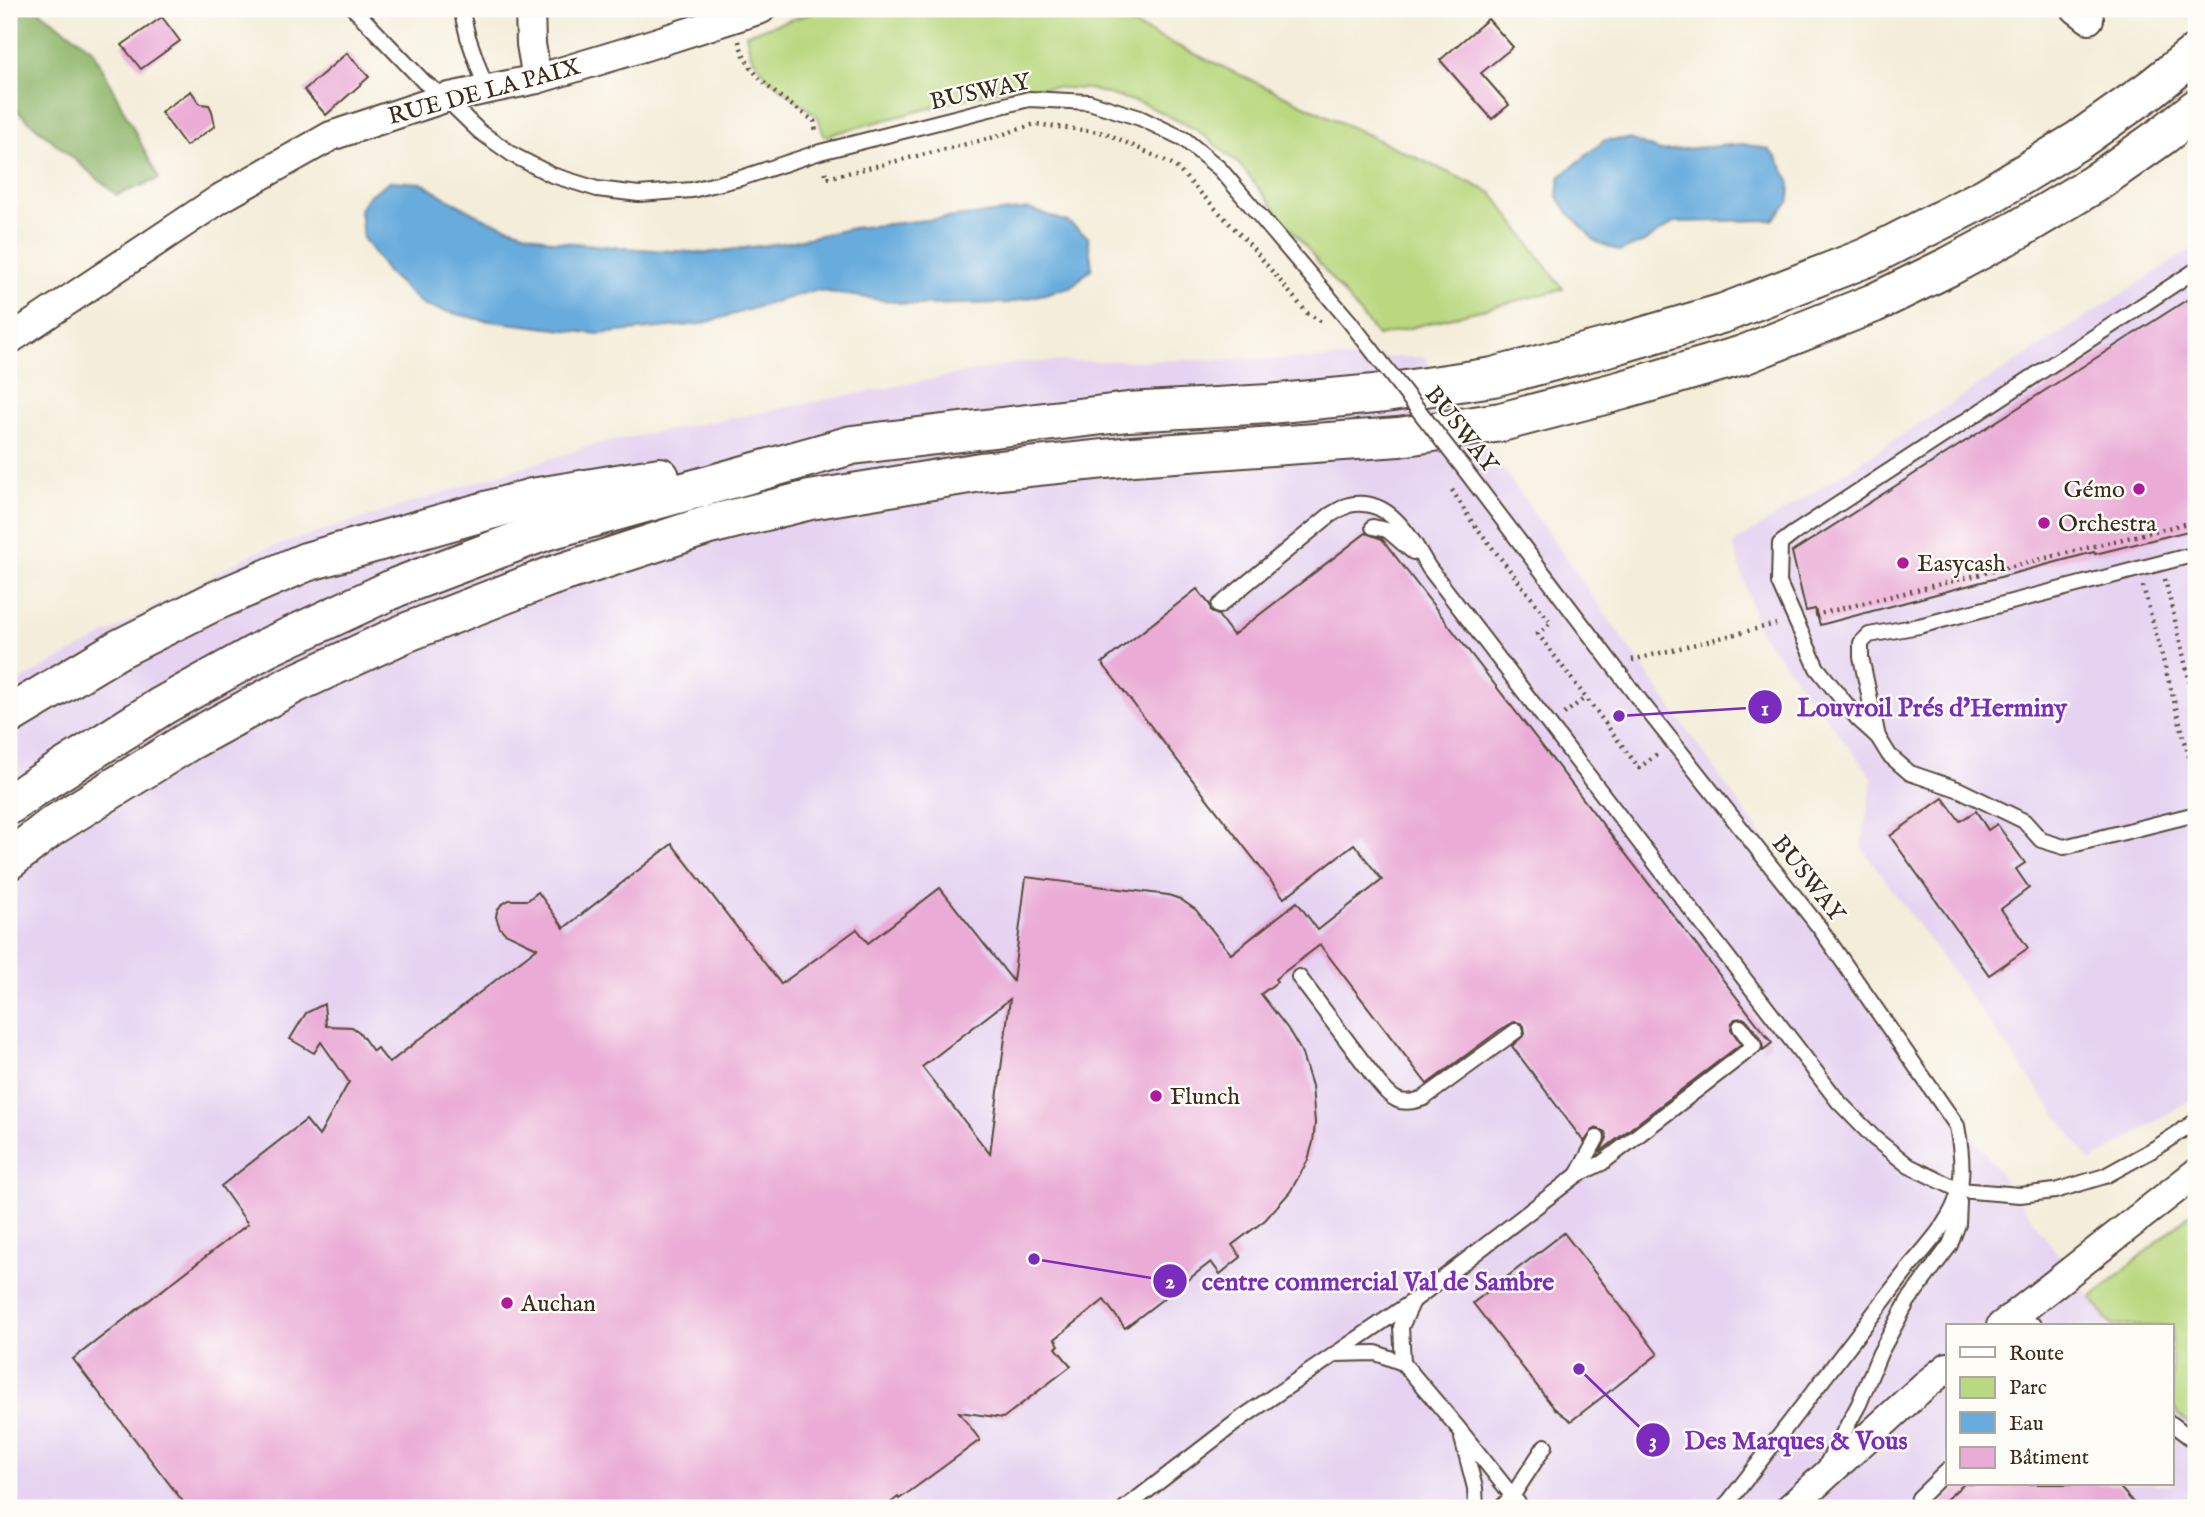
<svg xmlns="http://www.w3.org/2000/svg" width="2205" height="1517" viewBox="0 0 2205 1517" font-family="'IM FELL English',serif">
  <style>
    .built { fill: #e5d3f1 }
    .green { fill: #b9d87f; stroke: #7a814e; stroke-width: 2 }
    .forest { fill: #92b86e; stroke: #667146; stroke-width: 2 }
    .water { fill: #68acdd; stroke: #526b7e; stroke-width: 2 }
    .building { fill: #eaabd6; fill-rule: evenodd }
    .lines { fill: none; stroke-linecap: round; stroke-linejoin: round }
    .service-casing { stroke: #57473a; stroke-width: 18 }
    .minor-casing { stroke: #57473a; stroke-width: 32 }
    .trunk-casing { stroke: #57473a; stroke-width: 42 }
    .path { stroke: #57473a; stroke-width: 4.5; stroke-dasharray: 2 5; stroke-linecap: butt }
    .service { stroke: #fff; stroke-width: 14 }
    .minor { stroke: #fff; stroke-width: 28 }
    .trunk { stroke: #fff; stroke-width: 38 }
    .service-bridge-casing { stroke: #57473a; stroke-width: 18; stroke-linecap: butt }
    .service-bridge { stroke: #fff; stroke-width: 14 }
    .poi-dot { fill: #b5179e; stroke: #fdfcf7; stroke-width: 2.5 }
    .labels { text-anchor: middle; stroke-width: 5; stroke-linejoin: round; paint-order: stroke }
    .street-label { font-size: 24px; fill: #3b2a1e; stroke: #fdfcf7 }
    .poi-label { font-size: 24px; fill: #3b2a1e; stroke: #fdfcf7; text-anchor: start }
    .leader { fill: none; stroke: #7b2cbf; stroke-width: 2.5 }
    .callout-dot { fill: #7b2cbf; stroke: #fdfcf7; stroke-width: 2.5 }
    .mark-label { font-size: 21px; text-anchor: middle; font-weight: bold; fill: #fff }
    .callout-label { font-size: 26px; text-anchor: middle; font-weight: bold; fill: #7b2cbf; stroke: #fdfcf7; stroke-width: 5; stroke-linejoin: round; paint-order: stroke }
  </style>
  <rect width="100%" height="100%" fill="#fdfcf7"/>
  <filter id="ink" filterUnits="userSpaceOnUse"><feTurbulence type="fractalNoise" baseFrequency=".0143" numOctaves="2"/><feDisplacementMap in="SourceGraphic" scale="14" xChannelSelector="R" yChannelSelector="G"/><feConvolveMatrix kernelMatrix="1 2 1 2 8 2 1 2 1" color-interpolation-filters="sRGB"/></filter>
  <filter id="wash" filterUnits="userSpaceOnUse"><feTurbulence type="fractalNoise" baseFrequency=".00686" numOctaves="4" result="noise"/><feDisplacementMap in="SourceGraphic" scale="28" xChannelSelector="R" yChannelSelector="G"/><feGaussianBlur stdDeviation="1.57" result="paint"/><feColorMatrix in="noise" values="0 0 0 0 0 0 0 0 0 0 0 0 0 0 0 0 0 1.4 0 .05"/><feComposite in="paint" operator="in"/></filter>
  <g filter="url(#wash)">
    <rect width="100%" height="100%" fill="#f4edda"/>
    <g class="built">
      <path d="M2196 246V1096L2091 1162 1861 847 1873 778 1759 631 1733 544Z"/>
      <path d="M1424 357 2037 1226 2112 1326H1948V1484H2172V1404L2180 1416 2196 1429V1508H9V687L254 553 596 444 1022 362Z"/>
    </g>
    <g class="green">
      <path d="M825 9H1099L1492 193 1563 289 1378 336 1240 165 1197 130 1144 104 1089 89 1045 87 995 91 824 136 818 117 769 79 751 55 746 34Z"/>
      <path d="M2196 1209V1429L2180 1416 2172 1404V1326H2112L2091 1298Z"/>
    </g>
    <path class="forest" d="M9 9H37L93 50 159 179 117 195 9 104Z"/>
    <g class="water">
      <path d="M1629 139 1660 151 1743 144 1768 149 1777 158 1790 181 1789 202 1773 220 1675 222 1644 242 1620 251 1596 242 1567 211 1558 197 1560 177 1605 140Z"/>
      <path d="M390 181 422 183 451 201 490 221 552 241 637 249 707 253 789 242 853 228 1029 209 1068 222 1088 237 1092 268 1071 287 1009 303 915 305 815 290 701 324 598 334 482 320 424 306 388 273 363 238 360 209 368 196Z"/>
    </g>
    <g id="blocks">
      <g class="building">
        <path d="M162 17 180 41 141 69 122 45Z"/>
        <path d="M1488 19 1513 47 1481 73 1509 105 1492 119 1440 60Z"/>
        <path d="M347 53 369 77 326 115 304 90Z"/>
        <path d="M191 91 200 104 209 105 212 111 215 126 186 146 161 112Z"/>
        <path d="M2196 294V529L2095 554 2094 552 1820 625 1815 609 1806 611 1792 552Z"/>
        <path d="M1366 533 1382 539 1772 1043 1763 1050 1762 1041 1748 1021 1743 1018 1735 1019 1732 1023 1731 1029 1741 1044 1600 1152 1607 1138 1605 1132 1597 1128 1593 1130 1584 1142 1512 1046 1525 1034 1524 1026 1520 1023 1514 1022 1500 1030 1427 1084 1320 945 1275 979 1277 982 1261 994 1288 1029 1301 1051 1312 1086 1315 1123 1313 1142 1308 1160 1290 1192 1265 1220 1232 1245 1241 1257 1220 1274 1211 1262 1125 1328 1104 1300 1055 1339 1059 1345 1056 1348 1071 1366 1003 1418 959 1412 980 1440 909 1492 899 1499 898 1497 884 1508H188L73 1359 248 1224 221 1186 306 1120 319 1136 349 1082 321 1042 314 1053 290 1039 306 1013 324 1004 326 1026 352 1027 359 1032 373 1051 377 1048 389 1063 537 948 505 933 500 928 496 917 497 911 501 905 509 900H528L538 892 564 928 672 844 781 984 857 929 868 943 940 888 1013 981 1026 877 1168 895 1180 899 1196 910 1231 954 1297 902 1318 930 1382 880 1354 844 1284 898 1102 663 1197 589 1210 605 1211 612 1218 615 1233 635ZM1010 999 990 1154 922 1067Z"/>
        <path d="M1943 798 1960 821 1976 811 1988 830 1997 824 2025 863 2016 869 2029 888 2001 909 2028 948 1989 975 1890 836Z"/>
        <path d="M1564 1233 1658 1354 1571 1421 1554 1408 1473 1303Z"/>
        <path d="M1964 1484H2117L2138 1508H1936Z"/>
      </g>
    </g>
  </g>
  <g filter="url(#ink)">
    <use href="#blocks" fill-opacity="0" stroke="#57473a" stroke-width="2"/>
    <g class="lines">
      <g class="service-casing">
        <g id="service">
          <path d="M354 9 424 82 445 98 479 131 513 155 552 175 597 189 639 194 692 190 741 178 820 152 1029 99 1089 102 1140 118 1184 139 1220 169 1350 322"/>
          <path d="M461 9 468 37 486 89"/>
          <path d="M1465 470 1641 702 1819 927 1957 1126C1970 1196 1955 1214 1911 1265L1724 1508"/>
          <path d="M1373 527 1387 530 1413 552"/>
          <path d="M2196 554 1919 626 1869 635 1861 643V657L1878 737 1889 755 1910 773 1960 790 2024 821 2041 840 2064 847 2196 814"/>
          <path d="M1219 606 1330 515C1336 512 1343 507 1349 505 1391 496 1412 540 1429 568L1838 1101 1874 1138 1909 1166 1959 1190 2020 1195 2055 1191 2105 1176 2154 1149 2196 1121"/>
          <path d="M1878 737 1858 719 1817 668 1779 583 1780 544 1793 534 2196 270"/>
          <path d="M1299 977 1378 1082C1393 1100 1400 1107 1424 1098L1516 1031"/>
          <path d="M1597 1138 1577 1175 1602 1163 1754 1046 1740 1027"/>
          <path d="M1413 1301 1577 1175"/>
          <path d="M2015 1316 2035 1326"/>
          <path d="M1335 1354 1376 1353 1403 1363 1459 1429 1522 1508"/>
          <path d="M2172 1424 2196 1442"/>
          <path d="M1462 1438 1475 1488 1476 1508"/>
          <path d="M1826 1465 1859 1404 1880 1353 1908 1301 1950 1245 1958 1224 1959 1202"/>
          <path d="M1125 1508 1243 1417 1413 1301 1401 1327 1403 1363"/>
          <path d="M1501 1508 1513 1495 1545 1446"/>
          <path d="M1916 1508 1919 1498 1948 1470"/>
        </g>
      </g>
      <g class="minor-casing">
        <g id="minor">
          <path d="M530 9 531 44 537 79"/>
          <path d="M2076 9 2089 19"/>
          <path d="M9 340 221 198 331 136 445 98 537 79 630 51 761 9"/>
          <path d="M2001 1326 2196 1173"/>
          <path d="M1790 1508 1924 1386 1948 1367"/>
        </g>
      </g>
      <g class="trunk-casing">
        <g id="trunk">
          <path d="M9 715 119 649 213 602 306 562 532 498 660 477"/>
          <path d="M9 805 30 790 162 706 268 647 397 587 545 531 852 445 1128 412 1269 404 1385 393 1493 377 1615 345 1724 313 1868 257 1986 197 2079 140 2151 89 2196 53"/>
          <path d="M9 860 51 827 189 741 292 685 405 633 549 577 709 525 810 500 981 472 1133 456 1399 437 1501 422 1623 390 1743 355 1874 303 1950 266 2019 229 2094 184 2162 136 2196 109"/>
        </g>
      </g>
      <g class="path">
        <path d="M739 41C748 79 785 100 814 121L816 132"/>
        <path d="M825 172 827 178 991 138 1035 124 1106 133 1174 165 1251 246 1307 313 1323 323"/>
        <path d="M1452 490 1470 519 1551 623 1538 634 1639 768 1657 754"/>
        <path d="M2165 579 2196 708"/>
        <path d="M2143 586 2196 782"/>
        <path d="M1815 615 2196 521"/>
        <path d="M1632 660 1776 624"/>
        <path d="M1564 714 1586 697"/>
      </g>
      <use href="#service" class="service"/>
      <use href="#minor" class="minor"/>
      <use href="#trunk" class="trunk"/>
      <g class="service-bridge-casing">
        <path id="service-bridge" d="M1350 322 1465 470"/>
      </g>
      <use href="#service-bridge" class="service-bridge"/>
    </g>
  </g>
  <g class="poi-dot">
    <circle cx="2139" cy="489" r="7"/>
    <circle cx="2044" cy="523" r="7"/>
    <circle cx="1903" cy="563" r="7"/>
    <circle cx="1156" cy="1096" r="7"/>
    <circle cx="507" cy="1303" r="7"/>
  </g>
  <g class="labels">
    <g class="street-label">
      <text transform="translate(484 91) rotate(-15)" y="8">RUE DE LA PAIX</text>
      <text transform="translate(980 91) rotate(-12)" y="8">BUSWAY</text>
      <text transform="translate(1462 429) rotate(52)" y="8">BUSWAY</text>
      <text transform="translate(1809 878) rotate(52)" y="8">BUSWAY</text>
    </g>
    <g class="poi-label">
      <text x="2125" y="497" text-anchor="end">Gémo</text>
      <text x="2058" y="531">Orchestra</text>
      <text x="1917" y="571">Easycash</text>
      <text x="1170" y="1104">Flunch</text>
      <text x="521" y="1311">Auchan</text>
    </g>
  </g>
  <path class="leader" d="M1619 716L1765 707M1034 1259L1170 1281M1579 1369L1653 1440"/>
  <g class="callout-dot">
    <circle cx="1619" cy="716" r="7"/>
    <circle cx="1034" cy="1259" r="7"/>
    <circle cx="1579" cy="1369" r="7"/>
    <circle cx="1765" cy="707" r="18"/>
    <circle cx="1170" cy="1281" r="18"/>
    <circle cx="1653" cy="1440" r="18"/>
  </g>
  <g class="mark-label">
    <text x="1765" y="715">1</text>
    <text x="1170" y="1288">2</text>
    <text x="1653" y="1447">3</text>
  </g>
  <g class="callout-label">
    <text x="1932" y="716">Louvroil Prés d'Herminy</text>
    <text x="1378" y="1290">centre commercial Val de Sambre</text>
    <text x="1796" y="1449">Des Marques &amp; Vous</text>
  </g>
  <rect width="2205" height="1517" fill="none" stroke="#fdfcf7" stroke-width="35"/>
  <rect x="1946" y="1324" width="228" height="161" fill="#fdfcf7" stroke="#afa8a0" stroke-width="2"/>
  <rect x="1960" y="1347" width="35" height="10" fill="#ffffff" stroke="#afa8a0" stroke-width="2"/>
  <text x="2009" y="1360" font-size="21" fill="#3b2a1e">Route</text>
  <rect x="1960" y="1377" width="35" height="21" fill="#b9d87f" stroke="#afa8a0" stroke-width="2"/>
  <text x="2009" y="1394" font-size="21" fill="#3b2a1e">Parc</text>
  <rect x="1960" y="1412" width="35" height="21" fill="#68acdd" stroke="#afa8a0" stroke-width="2"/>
  <text x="2009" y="1430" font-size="21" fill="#3b2a1e">Eau</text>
  <rect x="1960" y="1447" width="35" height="21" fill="#eaabd6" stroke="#afa8a0" stroke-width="2"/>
  <text x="2009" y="1464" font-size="21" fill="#3b2a1e">Bâtiment</text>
</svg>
